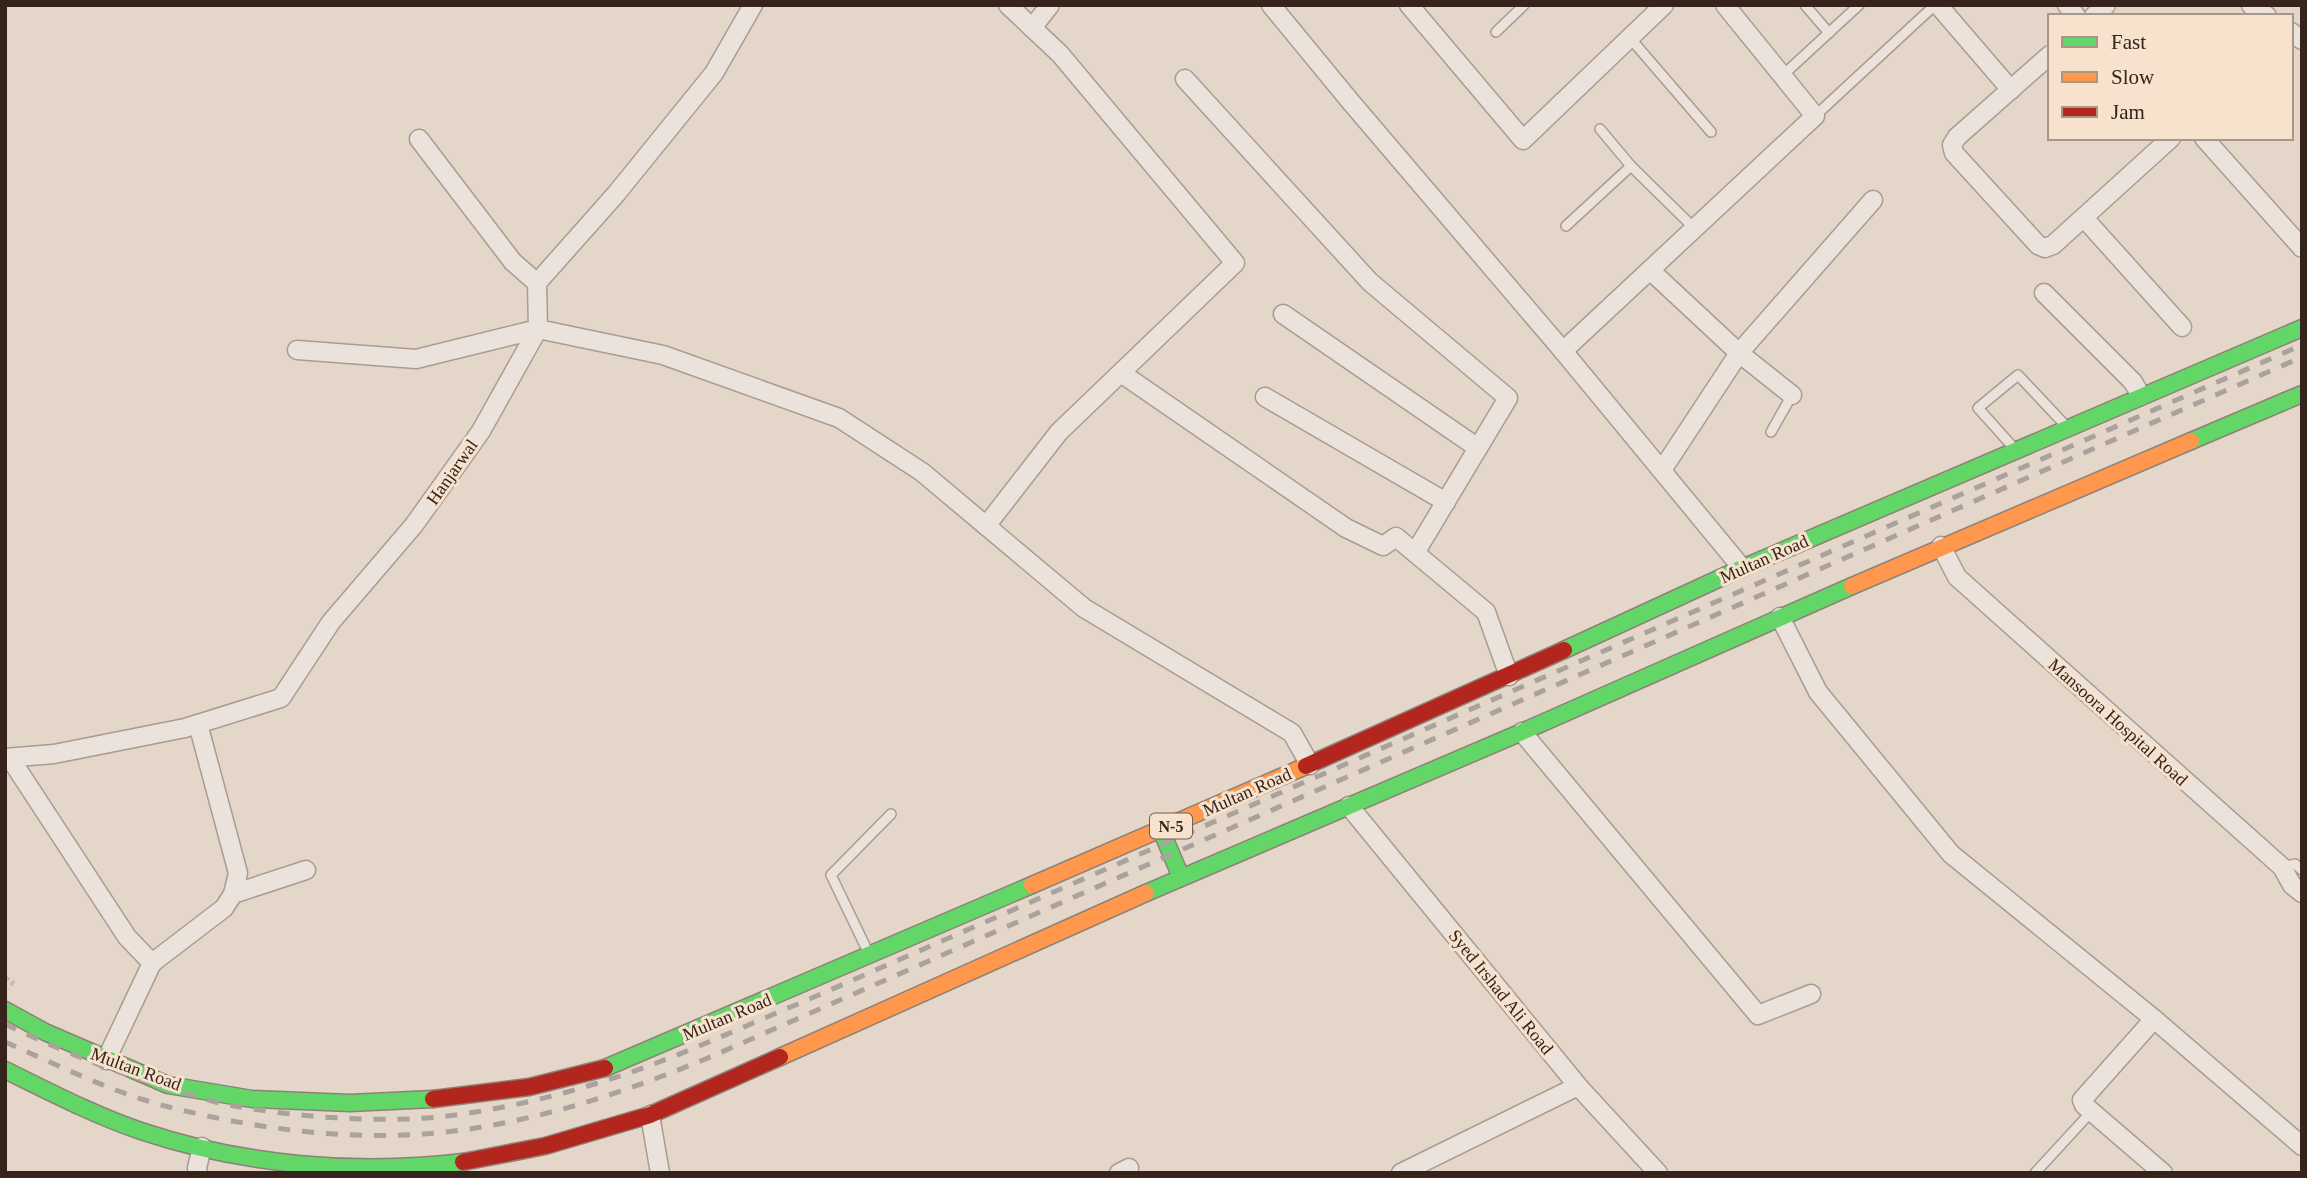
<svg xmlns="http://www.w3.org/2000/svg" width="2307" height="1178" viewBox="0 0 2307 1178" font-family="Georgia,serif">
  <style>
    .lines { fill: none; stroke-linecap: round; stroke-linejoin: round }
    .lane-casing { stroke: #a89c92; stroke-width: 12 }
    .street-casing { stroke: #a89c92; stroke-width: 21 }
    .fast-casing { stroke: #8d8179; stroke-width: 19 }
    .slow-casing { stroke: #8d8179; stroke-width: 19 }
    .jam-casing { stroke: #8d8179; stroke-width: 19 }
    .path { stroke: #c3b9b2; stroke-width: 3.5; stroke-dasharray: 5 3.5; stroke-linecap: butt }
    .lane { stroke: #ebe3db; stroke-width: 9 }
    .street { stroke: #ebe3db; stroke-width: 18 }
    .fast { stroke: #63d668; stroke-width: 16 }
    .slow { stroke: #ff974d; stroke-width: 16 }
    .jam { stroke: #b3261e; stroke-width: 16 }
    .rail { stroke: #aaa29c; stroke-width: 5; stroke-dasharray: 12 12; stroke-linecap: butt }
    .labels { text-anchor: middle; stroke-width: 6; stroke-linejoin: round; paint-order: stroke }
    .shield { fill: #f6e2cd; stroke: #705c50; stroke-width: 2 }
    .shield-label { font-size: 16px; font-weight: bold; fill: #36231b }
    .street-label { font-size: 18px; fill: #36231b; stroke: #f6e2cd }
  </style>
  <rect width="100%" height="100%" fill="#e4d6c8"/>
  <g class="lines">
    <g class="lane-casing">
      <g id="lane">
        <path d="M1805 5 1829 33"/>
        <path d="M1496 32 1524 5"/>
        <path d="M1630 38 1711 132"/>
        <path d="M1782 76 1859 5"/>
        <path d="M1815 116 1935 5"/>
        <path d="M1600 129 1631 166 1695 229"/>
        <path d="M1566 226 1631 166"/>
        <path d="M1771 432 1792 395"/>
        <path d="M2013 447 1978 408 2018 375 2066 426"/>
        <path d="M2282 867 2295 864 2302 870"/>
        <path d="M869 954 831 875 891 814"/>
        <path d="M2035 1173 2092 1111"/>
      </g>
    </g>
    <g class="street-casing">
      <g id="street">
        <path d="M1271 5 1350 101 1563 351 1742 568"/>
        <path d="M1409 5 1523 140 1664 5"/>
        <path d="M1938 5 2011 90"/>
        <path d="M2067 5 2076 16"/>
        <path d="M2251 5 2267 16"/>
        <path d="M2094 16 2106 5"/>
        <path d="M1032 28 1050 5"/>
        <path d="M2291 32 2302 40"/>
        <path d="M2050 55 1957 137 1952 145 1954 153 2038 245 2045 248 2053 245 2171 138"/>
        <path d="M1185 79 1370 282 1508 398 1415 553"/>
        <path d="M2204 138 2302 248"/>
        <path d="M419 139 513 262 537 283"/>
        <path d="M2084 218 2182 327"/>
        <path d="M1651 271 1739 353 1792 395"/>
        <path d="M2044 293 2133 382 2141 396"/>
        <path d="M1283 314 1478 448"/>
        <path d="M297 350 416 359 538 329 663 355 839 418 922 472 1084 608 1292 733 1310 765"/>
        <path d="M1563 351 1815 116 1725 5"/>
        <path d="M1121 373 1346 528 1383 546 1396 537 1486 612 1509 676"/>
        <path d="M1265 397 1446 502"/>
        <path d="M1662 470 1739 353 1873 200"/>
        <path d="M986 526 1059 432 1235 263 1060 54 1008 5"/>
        <path d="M1941 546 1957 577 2282 867 2292 885 2302 893"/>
        <path d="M1780 617 1818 692 1951 854 2154 1019 2302 1146"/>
        <path d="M1522 732 1758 1015 1811 994"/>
        <path d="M5 758 54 754 185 728 281 698 331 622 414 525 481 431 538 329 537 283 616 194 714 73 753 5"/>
        <path d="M10 758 127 937 152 963 106 1060"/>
        <path d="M1349 806 1578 1086 1658 1173"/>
        <path d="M233 894 306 870"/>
        <path d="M152 963 224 908 233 894 238 873 198 724"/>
        <path d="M2154 1019 2082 1100 2084 1105 2163 1173"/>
        <path d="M650 1115 660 1173"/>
        <path d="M198 1173 197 1168 202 1147"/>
        <path d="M1119 1173 1129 1168"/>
        <path d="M1401 1173 1578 1086"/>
      </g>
    </g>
    <g class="fast-casing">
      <g id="fast">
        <path d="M2191 441 2302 394"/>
        <path d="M1564 650 1742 568 2302 328"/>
        <path d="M1161 830 1181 877"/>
        <path d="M1146 893 1522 732 1852 586"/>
        <path d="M5 1010 45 1032 168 1085 252 1099 350 1103 433 1099"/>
        <path d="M605 1068 1032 885"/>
        <path d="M5 1070C50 1092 94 1115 141 1131 242 1165 357 1175 463 1162"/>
      </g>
    </g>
    <g class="slow-casing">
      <g id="slow">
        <path d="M1852 586 2191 441"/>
        <path d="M1032 885 1306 766"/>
        <path d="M780 1057 1146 893"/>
      </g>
    </g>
    <g class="jam-casing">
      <g id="jam">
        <path d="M1306 766 1564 650"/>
        <path d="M433 1099 529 1087 605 1068"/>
        <path d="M463 1162 545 1146 650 1115 780 1057"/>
      </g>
    </g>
    <path class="path" d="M5 977 13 982 9 989"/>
    <use href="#lane" class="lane"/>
    <use href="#street" class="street"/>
    <use href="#fast" class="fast"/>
    <use href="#slow" class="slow"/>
    <use href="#jam" class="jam"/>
    <g class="rail">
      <path d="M5 1024C63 1052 121 1075 183 1092 199 1097 216 1103 234 1106 299 1117 373 1123 439 1117 494 1111 551 1098 604 1081 673 1060 739 1028 805 1001L2302 345"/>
      <path d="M5 1042C60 1066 115 1094 173 1108 257 1129 349 1141 436 1133 532 1124 627 1092 715 1055L2302 357"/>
    </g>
  </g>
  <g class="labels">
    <rect class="shield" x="1150" y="813.5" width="42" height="25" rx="5"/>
    <g class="shield-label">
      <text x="1171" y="832">N-5</text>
    </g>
    <g class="street-label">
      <text transform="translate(452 472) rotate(-55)" y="6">Hanjarwal</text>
      <text transform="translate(1764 559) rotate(-24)" y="6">Multan Road</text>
      <text transform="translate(2118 722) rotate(42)" y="6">Mansoora Hospital Road</text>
      <text transform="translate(1247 792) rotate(-24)" y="6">Multan Road</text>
      <text transform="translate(1501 992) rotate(51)" y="6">Syed Irshad Ali Road</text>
      <text transform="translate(727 1017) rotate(-23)" y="6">Multan Road</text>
      <text transform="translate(136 1069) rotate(20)" y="6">Multan Road</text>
    </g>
  </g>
  <rect width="2307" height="1178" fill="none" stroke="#36231b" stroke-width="14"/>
  <rect x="2048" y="14" width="245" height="126" fill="#f6e2cd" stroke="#a99686" stroke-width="2"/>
  <rect x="2062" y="37" width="35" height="10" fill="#63d668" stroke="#a99686" stroke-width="2"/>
  <text x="2111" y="49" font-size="21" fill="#36231b">Fast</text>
  <rect x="2062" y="72" width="35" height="10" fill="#ff974d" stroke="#a99686" stroke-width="2"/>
  <text x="2111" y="84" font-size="21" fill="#36231b">Slow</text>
  <rect x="2062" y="107" width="35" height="10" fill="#b3261e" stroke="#a99686" stroke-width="2"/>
  <text x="2111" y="119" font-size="21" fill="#36231b">Jam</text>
</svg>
